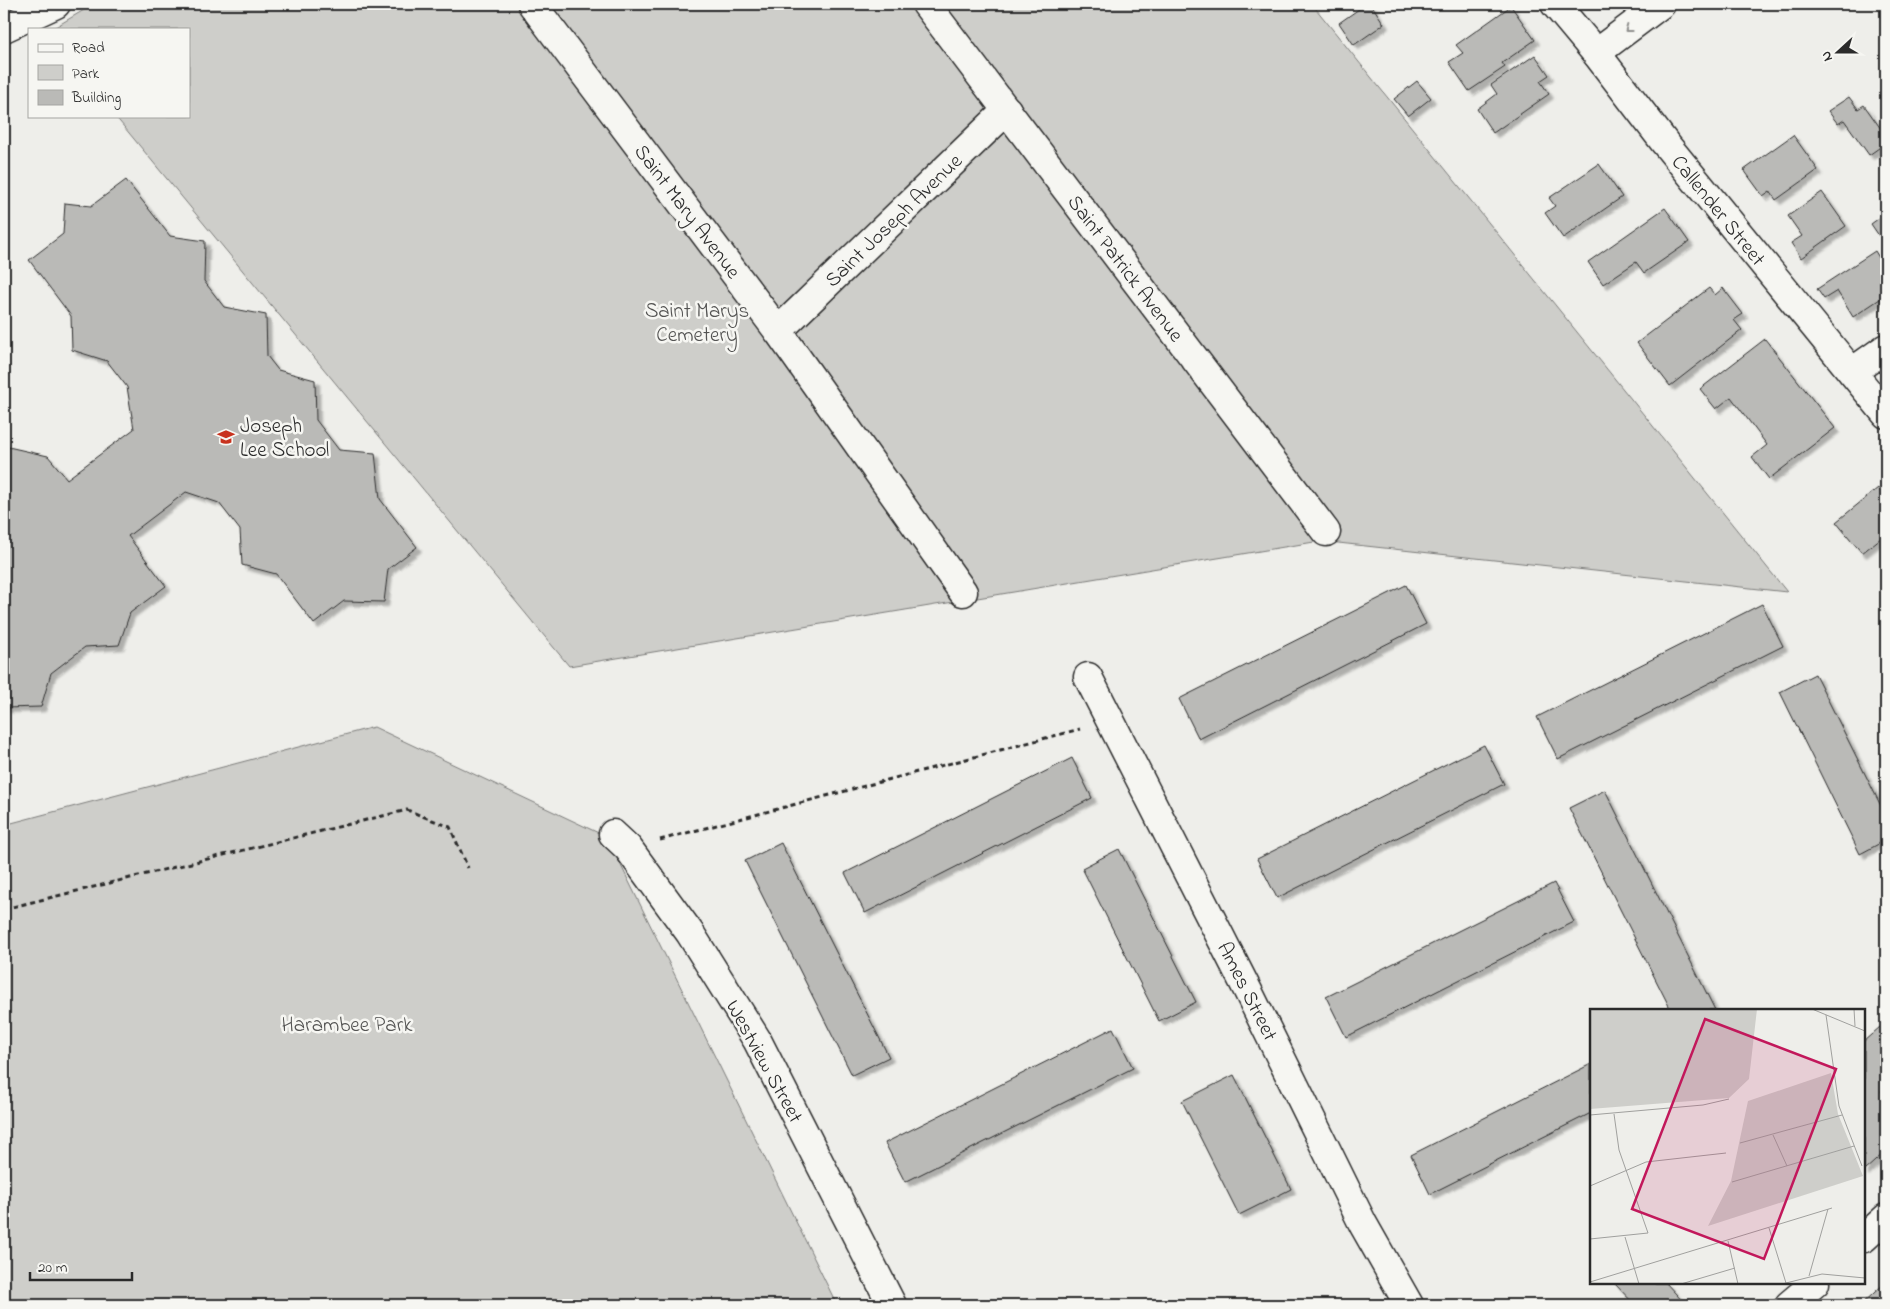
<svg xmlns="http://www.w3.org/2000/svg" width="1890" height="1309" viewBox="0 0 1890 1309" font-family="'Indie Flower',sans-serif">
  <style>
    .green { fill: #cececa; stroke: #7c7c7a }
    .building { fill: #babab7; stroke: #2b2b2b; filter: url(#shadow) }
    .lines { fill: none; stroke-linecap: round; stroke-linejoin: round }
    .minor-casing { stroke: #2b2b2b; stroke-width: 31 }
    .path { stroke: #2b2b2b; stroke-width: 3; stroke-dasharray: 5 4; stroke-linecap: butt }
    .minor { stroke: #f6f6f2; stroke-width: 28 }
    .oneway { stroke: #90908e }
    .labels { text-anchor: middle; stroke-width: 5; stroke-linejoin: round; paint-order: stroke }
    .street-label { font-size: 21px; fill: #2b2b2b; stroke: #f6f6f2 }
    .park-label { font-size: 21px; fill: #545453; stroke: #f6f6f2 }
    .poi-label { font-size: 21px; fill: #2b2b2b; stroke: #f6f6f2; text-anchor: start }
    .inset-road { fill: none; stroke: #a0a09e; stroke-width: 1 }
    .view { fill: #c2185b; fill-opacity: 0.15; stroke: #c2185b; stroke-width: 2.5 }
    .inset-edge { fill: none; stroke: #2b2b2b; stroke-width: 2.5 }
  </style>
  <defs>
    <filter id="shadow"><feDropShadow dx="4.5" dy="4.5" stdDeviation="1" flood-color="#0004"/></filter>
  </defs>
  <rect width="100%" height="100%" fill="#eeeeea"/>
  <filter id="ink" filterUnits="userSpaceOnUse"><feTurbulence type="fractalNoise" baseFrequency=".02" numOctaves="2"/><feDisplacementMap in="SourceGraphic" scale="10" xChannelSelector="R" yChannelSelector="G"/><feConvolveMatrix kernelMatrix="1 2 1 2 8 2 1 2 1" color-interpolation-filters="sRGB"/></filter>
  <g filter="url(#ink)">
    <g class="green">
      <path d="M94 4H1312L1787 592 1320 541 569 666 115 116H189V29H52Z"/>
      <path d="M374 727 607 837 837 1305H4V825Z"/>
    </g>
    <g class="building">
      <path d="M1366 4H1371L1384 24 1354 45 1339 23Z"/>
      <path d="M1511 6 1535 40 1502 63 1505 67 1469 91 1449 62 1463 53 1456 45Z"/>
      <path d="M1535 55 1549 75 1540 81 1549 94 1493 133 1477 109 1497 94 1491 85Z"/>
      <path d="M1417 81 1431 98 1408 116 1394 99Z"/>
      <path d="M1849 97 1858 109 1864 105 1886 136V143L1869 155 1844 120 1838 124 1828 111Z"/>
      <path d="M1793 135 1818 170 1776 200 1770 191 1763 196 1744 170Z"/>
      <path d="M1599 164 1622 197 1563 238 1545 213 1555 206 1549 198Z"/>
      <path d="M126 180 170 236 205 241 204 281 224 307 266 315 267 356 278 370 315 380 316 420 339 450 375 453 380 499 417 547 388 569 384 602 344 601 314 624 276 574 242 565 240 530 219 503 186 492 128 536 166 586 130 613 119 645 85 647 51 673 41 707 4 708V446L48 456 67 479 134 429 127 387 107 361 72 350 71 316 29 260 63 234 65 203 91 206Z"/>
      <path d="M1822 192 1846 226 1801 258 1791 243 1802 236 1788 216Z"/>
      <path d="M1665 208 1689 242 1644 273 1636 262 1603 284 1588 262Z"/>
      <path d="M1886 213V246L1871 224Z"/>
      <path d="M1875 251 1886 269V295L1853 317 1837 291 1824 299 1817 289Z"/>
      <path d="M1709 288 1715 295 1723 288 1743 314 1734 320 1742 330 1670 386 1637 343Z"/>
      <path d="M1765 339 1835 428 1769 479 1752 457 1767 445 1731 397 1716 409 1700 389Z"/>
      <path d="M1878 488 1886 498V534L1862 553 1836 522Z"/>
      <path d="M1406 585 1426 624 1199 739 1179 699Z"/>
      <path d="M1762 604 1783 646 1558 759 1537 717Z"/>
      <path d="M1815 674 1886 816V840L1860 854 1780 692Z"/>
      <path d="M1484 745 1504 784 1277 898 1257 859Z"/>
      <path d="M1072 758 1092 798 865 913 845 873Z"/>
      <path d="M1605 790 1715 1010H1671L1569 808Z"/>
      <path d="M781 843 889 1057 852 1075 745 861Z"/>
      <path d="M1119 849 1196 1002 1159 1021 1082 868Z"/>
      <path d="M1554 883 1574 922 1346 1037 1326 997Z"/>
      <path d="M1880 1027 1886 1034V1086L1881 1091 1886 1097V1151L1864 1171V1041Z"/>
      <path d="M1113 1028 1133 1068 905 1182 885 1143Z"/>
      <path d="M1591 1064V1113L1430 1194 1411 1155Z"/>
      <path d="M1234 1075 1291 1189 1239 1215 1182 1101Z"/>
      <path d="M1886 1282V1305H1861Z"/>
      <path d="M1614 1283H1666L1686 1305H1635Z"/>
    </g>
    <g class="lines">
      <g class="minor-casing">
        <g id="minor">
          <path d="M532 4 778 331 963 592"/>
          <path d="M926 4 1326 532"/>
          <path d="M1555 4 1596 53 1665 143 1886 414"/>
          <path d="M4 28 56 4"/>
          <path d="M1596 53 1661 4"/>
          <path d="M778 331 1007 110"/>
          <path d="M1852 372 1886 348"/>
          <path d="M1088 677 1248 991 1363 1224 1409 1305"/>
          <path d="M613 834 628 848 690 933 757 1040 892 1305"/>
          <path d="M1864 1238 1886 1218"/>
          <path d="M1789 1305 1815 1283"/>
        </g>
      </g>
      <g class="path">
        <path d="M660 840 1080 729"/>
        <path d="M4 909 407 810 450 827 468 868"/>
      </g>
      <use href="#minor" class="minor"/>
    </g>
    <defs><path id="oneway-chevron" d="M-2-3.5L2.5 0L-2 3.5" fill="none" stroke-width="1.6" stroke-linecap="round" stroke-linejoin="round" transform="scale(1.25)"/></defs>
    <use class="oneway" href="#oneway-chevron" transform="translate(1628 29) rotate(143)"/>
  </g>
  <defs>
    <g id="school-bare" transform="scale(1.35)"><path d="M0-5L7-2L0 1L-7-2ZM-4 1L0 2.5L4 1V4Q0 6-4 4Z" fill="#c8321e" stroke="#f6f6f2" stroke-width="2.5" paint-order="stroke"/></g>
  </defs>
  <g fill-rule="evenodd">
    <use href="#school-bare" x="226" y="437"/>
  </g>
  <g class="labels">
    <g class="street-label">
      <text transform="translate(1719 210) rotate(51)" y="7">Callender Street</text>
      <text transform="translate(688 211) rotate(53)" y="7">Saint Mary Avenue</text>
      <text transform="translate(893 220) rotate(-44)" y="7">Saint Joseph Avenue</text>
      <text transform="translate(1126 268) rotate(53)" y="7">Saint Patrick Avenue</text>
      <text transform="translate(1248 991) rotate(63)" y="7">Ames Street</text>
      <text transform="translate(765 1061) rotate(61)" y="7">Westview Street</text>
    </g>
    <g class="park-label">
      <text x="697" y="317">Saint Marys<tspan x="697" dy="24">Cemetery</tspan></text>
      <text x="347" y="1031">Harambee Park</text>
    </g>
    <g class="poi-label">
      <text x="240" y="432">Joseph<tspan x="240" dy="24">Lee School</tspan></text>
    </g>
  </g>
  <g transform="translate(1590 1009)">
    <rect width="275" height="275" fill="#eeeeea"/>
    <path d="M0 0H167L159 70 139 89 0 100ZM241 64 248 105 273 167 118 217 141 172 158 92Z" fill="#cececa"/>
    <path class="inset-road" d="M222 0 275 22M264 0 265 17M236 6 249 97 272 157M0 106 113 96 139 90M183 126 197 157M150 134 252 106M142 173 264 137M0 177 56 153 136 144M179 219 196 274M35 228 49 275M0 230 58 224 29 141 24 105M138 232 148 275M219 267 238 200M0 273 242 199M91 275 145 259M192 275 232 265 275 269"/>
    <path class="view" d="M115 10 246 60 174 250 42 200Z"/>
    <rect width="275" height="275" class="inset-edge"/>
  </g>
  <rect width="1890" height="1309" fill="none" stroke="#f6f6f2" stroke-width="20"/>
  <rect x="10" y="10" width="1870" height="1289" fill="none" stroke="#2b2b2b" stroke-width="2" filter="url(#ink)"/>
  <rect x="28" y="28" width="162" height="90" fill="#f6f6f2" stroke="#a5a5a2"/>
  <rect x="38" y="44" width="25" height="8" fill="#f6f6f2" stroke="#a5a5a2"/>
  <text x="72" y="52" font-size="15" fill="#2b2b2b">Road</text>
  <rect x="38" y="65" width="25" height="15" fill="#cececa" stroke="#a5a5a2"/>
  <text x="72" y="78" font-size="15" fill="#2b2b2b">Park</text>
  <rect x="38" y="90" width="25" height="15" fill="#babab7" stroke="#a5a5a2"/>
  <text x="72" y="102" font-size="15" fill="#2b2b2b">Building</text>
  <g transform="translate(1838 52) rotate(249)" stroke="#f6f6f2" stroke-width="4" paint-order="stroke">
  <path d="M0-4L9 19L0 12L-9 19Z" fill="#2b2b2b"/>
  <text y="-8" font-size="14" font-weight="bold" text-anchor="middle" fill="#2b2b2b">N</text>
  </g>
  <path d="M30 1272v8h102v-8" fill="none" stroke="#2b2b2b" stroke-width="2.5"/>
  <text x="38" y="1272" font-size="15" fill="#2b2b2b" stroke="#f6f6f2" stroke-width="4" paint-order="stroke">20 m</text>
</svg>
